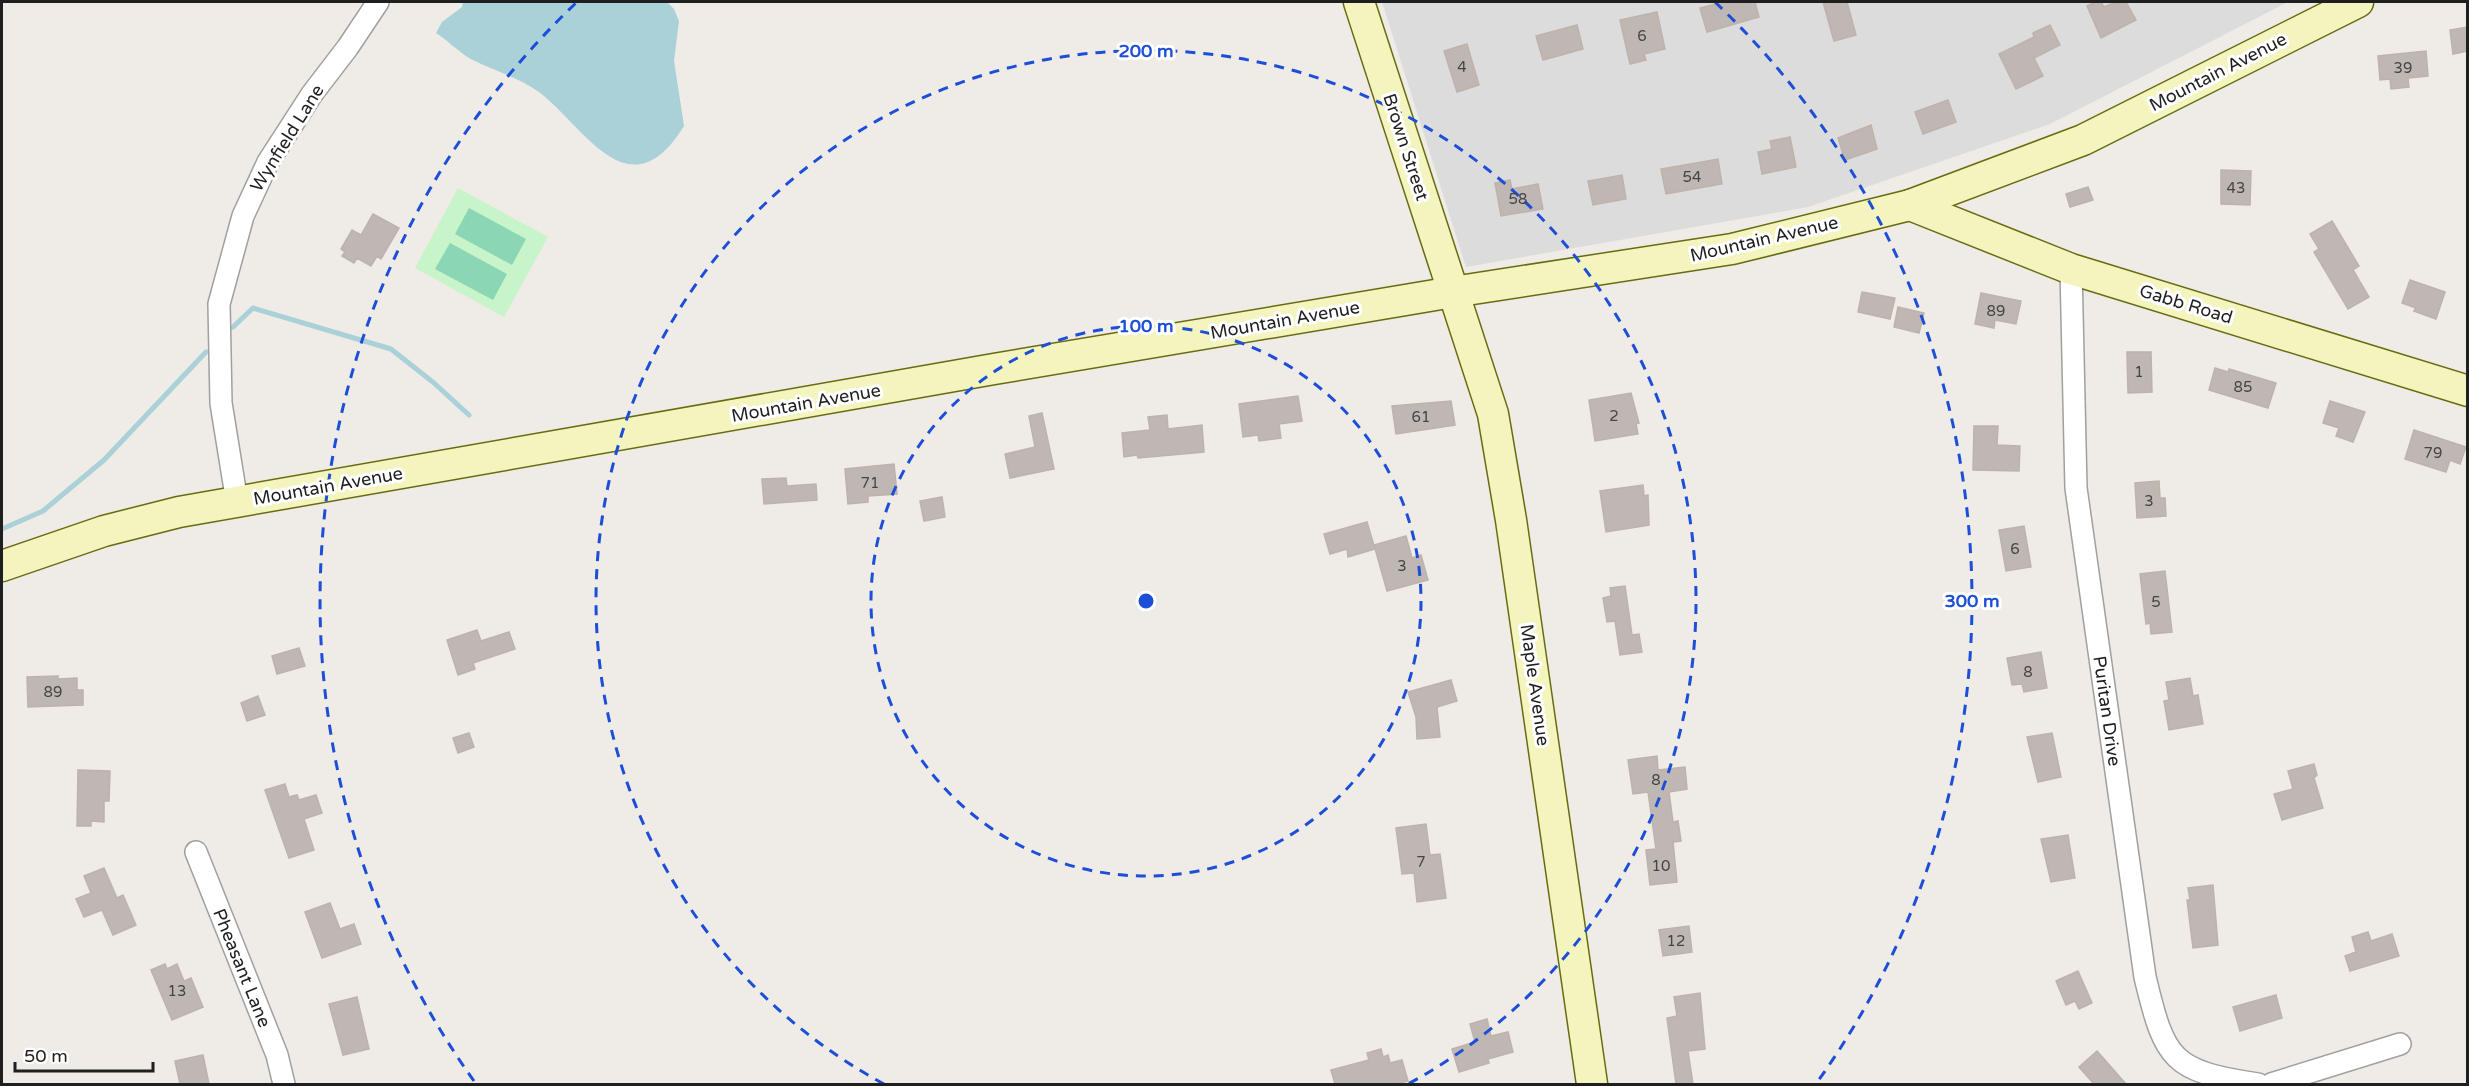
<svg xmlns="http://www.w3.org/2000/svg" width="2469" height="1086" viewBox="0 0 2469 1086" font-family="'Varela Round',sans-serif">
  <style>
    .residential { fill: #dddcdc }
    .park { fill: #c7f4c8 }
    .pitch { fill: #8bd6b5 }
    .water { fill: #aad0d8 }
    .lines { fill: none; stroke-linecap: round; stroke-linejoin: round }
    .stream { stroke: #aad0d8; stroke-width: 5 }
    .building { fill: #bfb7b3; stroke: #bfb2aa; stroke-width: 1.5 }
    .street-casing { stroke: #a0a0a0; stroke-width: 24 }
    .secondary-casing { stroke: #676c0f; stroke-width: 33 }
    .street { stroke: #fff; stroke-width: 21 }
    .secondary { stroke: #f4f4bf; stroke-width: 30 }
    .ring { fill: none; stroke: #1d4ed8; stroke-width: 3; stroke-dasharray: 10 8 }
    .labels { text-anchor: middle; stroke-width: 6; stroke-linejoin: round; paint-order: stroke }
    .number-label { font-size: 15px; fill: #474544 }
    .street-label { font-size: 18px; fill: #1f1f1f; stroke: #fff }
    .centre { fill: #1d4ed8; stroke: #fff; stroke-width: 3 }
    .ring-label { font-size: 18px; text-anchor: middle; font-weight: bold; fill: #1d4ed8; stroke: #fff; stroke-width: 6; stroke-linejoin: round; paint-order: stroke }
  </style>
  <rect width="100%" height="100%" fill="#efebe6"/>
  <path class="residential" d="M1382 2H2288L2050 124 1808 207 1466 267Z"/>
  <path class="park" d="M458 188 548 237 504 317 415 268Z"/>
  <g class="pitch">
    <path d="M469 208 526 239 512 265 455 234Z"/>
    <path d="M450 243 507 274 493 300 435 269Z"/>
  </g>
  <path class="water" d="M463 2H667L674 9 679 21 674 61 684 126C629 215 585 127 539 92 518 77 492 70 469 58 458 51 448 41 436 33L442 22 462 7Z"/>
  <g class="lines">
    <g class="stream">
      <path d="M233 327 253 308 391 349 434 383 469 415"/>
      <path d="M2 529 43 511 104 460 206 352"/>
    </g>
  </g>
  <g class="building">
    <path d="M1724 2H1755L1759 17 1707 32 1700 8Z"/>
    <path d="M1823 2H1847L1856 35 1834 41Z"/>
    <path d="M2096 2H2101L2104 7 2116 2H2126L2136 20 2101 38 2087 6Z"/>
    <path d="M1657 12 1665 49 1644 54 1646 60 1630 64 1620 20Z"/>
    <path d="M1577 25 1583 49 1543 60 1536 36Z"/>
    <path d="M2050 25 2060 45 2034 58 2043 76 2016 89 1999 54 2034 37 2033 33Z"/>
    <path d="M2468 27V51L2453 54 2450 30Z"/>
    <path d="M1467 44 1479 85 1457 92 1444 51Z"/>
    <path d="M2426 51 2428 76 2408 78 2409 87 2391 89 2390 79 2380 80 2378 56Z"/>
    <path d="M1948 100 1956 122 1923 134 1915 112Z"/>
    <path d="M1871 125 1877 149 1845 160 1838 138Z"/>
    <path d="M1790 137 1796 167 1762 174 1758 152 1772 149 1770 141Z"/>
    <path d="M1718 159 1722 184 1666 194 1661 169Z"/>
    <path d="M2221 170 2251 171 2250 205 2221 204Z"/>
    <path d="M1622 175 1626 199 1593 205 1588 181Z"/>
    <path d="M1510 180 1512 189 1538 184 1543 209 1501 216 1495 183Z"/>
    <path d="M2088 187 2093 200 2070 207 2066 194Z"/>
    <path d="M373 214 399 228 381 259 377 256 371 266 357 258 354 263 342 256 345 252 341 249 352 230 361 235Z"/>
    <path d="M2332 221 2359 266 2353 270 2369 297 2348 309 2314 252 2319 249 2310 234Z"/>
    <path d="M2410 280 2445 292 2436 319 2414 311 2416 308 2402 303Z"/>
    <path d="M1862 292 1895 298 1890 319 1858 312Z"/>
    <path d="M1981 293 2021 301 2016 324 1995 320 1994 328 1975 324Z"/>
    <path d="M1898 307 1924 313 1919 333 1894 327Z"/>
    <path d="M2127 352H2151L2152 392 2128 393Z"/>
    <path d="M2215 368 2228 372 2229 369 2276 383 2268 408 2209 390Z"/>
    <path d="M1631 393 1639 423 1636 424 1638 434 1595 441 1589 400Z"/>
    <path d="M1298 396 1302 421 1279 424 1281 438 1259 441 1258 435 1243 437 1239 404Z"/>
    <path d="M1451 401 1455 425 1396 434 1392 406Z"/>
    <path d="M2330 401 2365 412 2353 442 2336 436 2339 428 2323 423Z"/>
    <path d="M1042 413 1054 469 1010 478 1005 454 1035 447 1029 416Z"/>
    <path d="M1167 415 1168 429 1202 425 1204 452 1138 458 1137 455 1124 457 1122 433 1150 430 1148 417Z"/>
    <path d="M1974 426H1998L1997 445 2020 446 2019 471 1973 470Z"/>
    <path d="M2414 430 2466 447 2460 464 2450 460 2446 472 2405 459Z"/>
    <path d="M894 464 897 494 868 496V502L848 504 845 469Z"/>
    <path d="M786 478 787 486 816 484 817 500 764 504 762 479Z"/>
    <path d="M2159 481 2160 498H2165L2166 516 2137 518 2135 483Z"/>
    <path d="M1643 485 1644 496 1648 495 1649 525 1606 532 1600 491Z"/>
    <path d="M942 497 945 517 924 521 920 501Z"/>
    <path d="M1367 522 1375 549 1348 557 1347 549 1330 554 1324 534Z"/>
    <path d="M2024 526 2031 567 2006 571 1999 530Z"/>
    <path d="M1406 536 1412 558 1421 555 1428 580 1387 591 1374 545Z"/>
    <path d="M2165 571 2172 632 2151 634 2150 623 2146 624 2140 574Z"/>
    <path d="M1625 586 1632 635 1639 634 1642 652 1620 655 1615 621 1607 622 1603 598 1611 596 1610 588Z"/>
    <path d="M477 630 481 641 509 632 515 649 473 663 475 669 458 675 447 640Z"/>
    <path d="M299 648 305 666 277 674 272 656Z"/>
    <path d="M2041 652 2047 688 2024 692 2022 684 2012 685 2007 658Z"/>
    <path d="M58 676V679L77 678V690H83V705L28 707 27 677Z"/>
    <path d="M2190 678 2193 696 2198 695 2203 724 2169 730 2164 701 2169 700 2166 682Z"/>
    <path d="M1451 680 1457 701 1437 707 1440 737 1417 739 1416 717 1408 692Z"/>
    <path d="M258 696 265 715 247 721 241 703Z"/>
    <path d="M469 733 474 747 458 753 453 738Z"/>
    <path d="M2052 733 2061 777 2038 782 2027 737Z"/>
    <path d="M1657 756 1658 770 1685 767 1687 789 1669 792 1673 822 1678 821 1681 841 1673 842 1677 882 1650 885 1646 850 1656 849 1648 792 1633 794 1628 760Z"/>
    <path d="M2314 764 2317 775 2314 778 2323 808 2282 820 2274 794 2293 789 2288 771Z"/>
    <path d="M78 770 110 771 109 801H104V822L91 821V826H77Z"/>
    <path d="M285 784 289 797 297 795 299 800 316 795 322 813 304 819 314 850 289 858 265 790Z"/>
    <path d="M1426 824 1430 855 1440 854 1446 898 1417 902 1414 873 1402 874 1396 828Z"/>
    <path d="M2068 835 2075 878 2051 882 2041 839Z"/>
    <path d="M104 868 117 898 123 895 136 925 113 935 102 910 84 917 76 899 91 893 84 876Z"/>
    <path d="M2213 885 2218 945 2193 948 2187 900H2190L2188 888Z"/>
    <path d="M330 903 340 929 354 924 361 944 322 958 305 912Z"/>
    <path d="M1689 926 1692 952 1663 956 1659 930Z"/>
    <path d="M2368 932 2371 941 2392 934 2399 956 2350 971 2345 956 2356 952 2352 937Z"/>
    <path d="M165 964 167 969 177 964 184 981 191 978 203 1007 172 1020 151 970Z"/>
    <path d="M2078 971 2092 1003 2079 1009 2075 1001 2066 1005 2056 981Z"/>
    <path d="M1700 993 1705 1049 1688 1051 1693 1084H1676L1667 1018 1677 1016 1674 997Z"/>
    <path d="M2276 995 2282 1018 2240 1031 2233 1007Z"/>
    <path d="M357 997 369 1049 343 1055 329 1004Z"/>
    <path d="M1487 1019 1491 1036 1508 1032 1513 1052 1488 1059 1489 1063 1459 1072 1452 1049 1475 1042 1470 1024Z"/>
    <path d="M1381 1049 1383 1057 1388 1055 1390 1063 1402 1060 1408 1081 1395 1084H1335L1331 1070 1369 1060 1367 1053Z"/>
    <path d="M2097 1051 2126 1084H2094L2079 1067Z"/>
    <path d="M203 1055 209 1084H180L175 1061Z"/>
  </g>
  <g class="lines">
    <g class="street-casing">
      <g id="street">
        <path d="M2071 269 2076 488 2145 977C2165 1061 2172 1071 2258 1084"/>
        <path d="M237 502 221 403 219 304 243 216 268 162 312 94 348 47 378 2"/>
        <path d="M196 852 277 1055 284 1084"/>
        <path d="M2271 1084 2400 1044"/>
      </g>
    </g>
    <g class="secondary-casing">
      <g id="secondary">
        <path d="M1359 2 1493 414 1511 520 1592 1084"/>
        <path d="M1910 205 2071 269 2468 391"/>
        <path d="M2 566 104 531 179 512 994 369 1453 292 1732 249 1910 205 2083 140 2358 2"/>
      </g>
    </g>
    <use href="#street" class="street"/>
    <use href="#secondary" class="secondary"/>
  </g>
  <g class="ring">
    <circle cx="1146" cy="601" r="275"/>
    <path d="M884 1084A550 550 0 1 1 1408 1084"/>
    <path d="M474 1081A826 826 0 0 1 577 2M1715 2A826 826 0 0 1 1818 1081"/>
  </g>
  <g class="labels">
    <g class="number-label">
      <text x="1642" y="41">6</text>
      <text x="1462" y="72">4</text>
      <text x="2403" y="73">39</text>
      <text x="1692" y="182">54</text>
      <text x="2236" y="193">43</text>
      <text x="1518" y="204">58</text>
      <text x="1996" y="316">89</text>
      <text x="2139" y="377">1</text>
      <text x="2243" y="392">85</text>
      <text x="1614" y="421">2</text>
      <text x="1421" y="422">61</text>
      <text x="2433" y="458">79</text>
      <text x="870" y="488">71</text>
      <text x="2149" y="506">3</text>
      <text x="2015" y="554">6</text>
      <text x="1402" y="571">3</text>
      <text x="2156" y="607">5</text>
      <text x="2028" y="677">8</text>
      <text x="53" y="697">89</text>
      <text x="1656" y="785">8</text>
      <text x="1421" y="867">7</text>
      <text x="1661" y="871">10</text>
      <text x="1676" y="946">12</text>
      <text x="177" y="996">13</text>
    </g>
    <g class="street-label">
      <text transform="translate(2218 72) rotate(-27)" y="6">Mountain Avenue</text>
      <text transform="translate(287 138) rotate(-58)" y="6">Wynfield Lane</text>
      <text transform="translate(1406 147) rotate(72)" y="6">Brown Street</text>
      <text transform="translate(1764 239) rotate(-13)" y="6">Mountain Avenue</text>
      <text transform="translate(2186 304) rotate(17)" y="6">Gabb Road</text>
      <text transform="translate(1285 320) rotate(-10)" y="6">Mountain Avenue</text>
      <text transform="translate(806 403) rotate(-10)" y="6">Mountain Avenue</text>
      <text transform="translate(328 486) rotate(-10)" y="6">Mountain Avenue</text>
      <text transform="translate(1535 685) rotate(82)" y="6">Maple Avenue</text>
      <text transform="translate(2107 711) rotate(82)" y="6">Puritan Drive</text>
      <text transform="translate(242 968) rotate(68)" y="6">Pheasant Lane</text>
    </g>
  </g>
  <circle cx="1146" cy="601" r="9" class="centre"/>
  <g class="ring-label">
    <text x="1146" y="57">200 m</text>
    <text x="1146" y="332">100 m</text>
    <text x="1972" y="607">300 m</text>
  </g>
  <rect width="2469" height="1086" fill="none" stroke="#1f1f1f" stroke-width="6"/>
  <path d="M15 1062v9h138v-9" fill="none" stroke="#1f1f1f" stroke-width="3"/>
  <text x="24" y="1062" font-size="18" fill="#1f1f1f" stroke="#ffffff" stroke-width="4.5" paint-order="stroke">50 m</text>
</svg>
